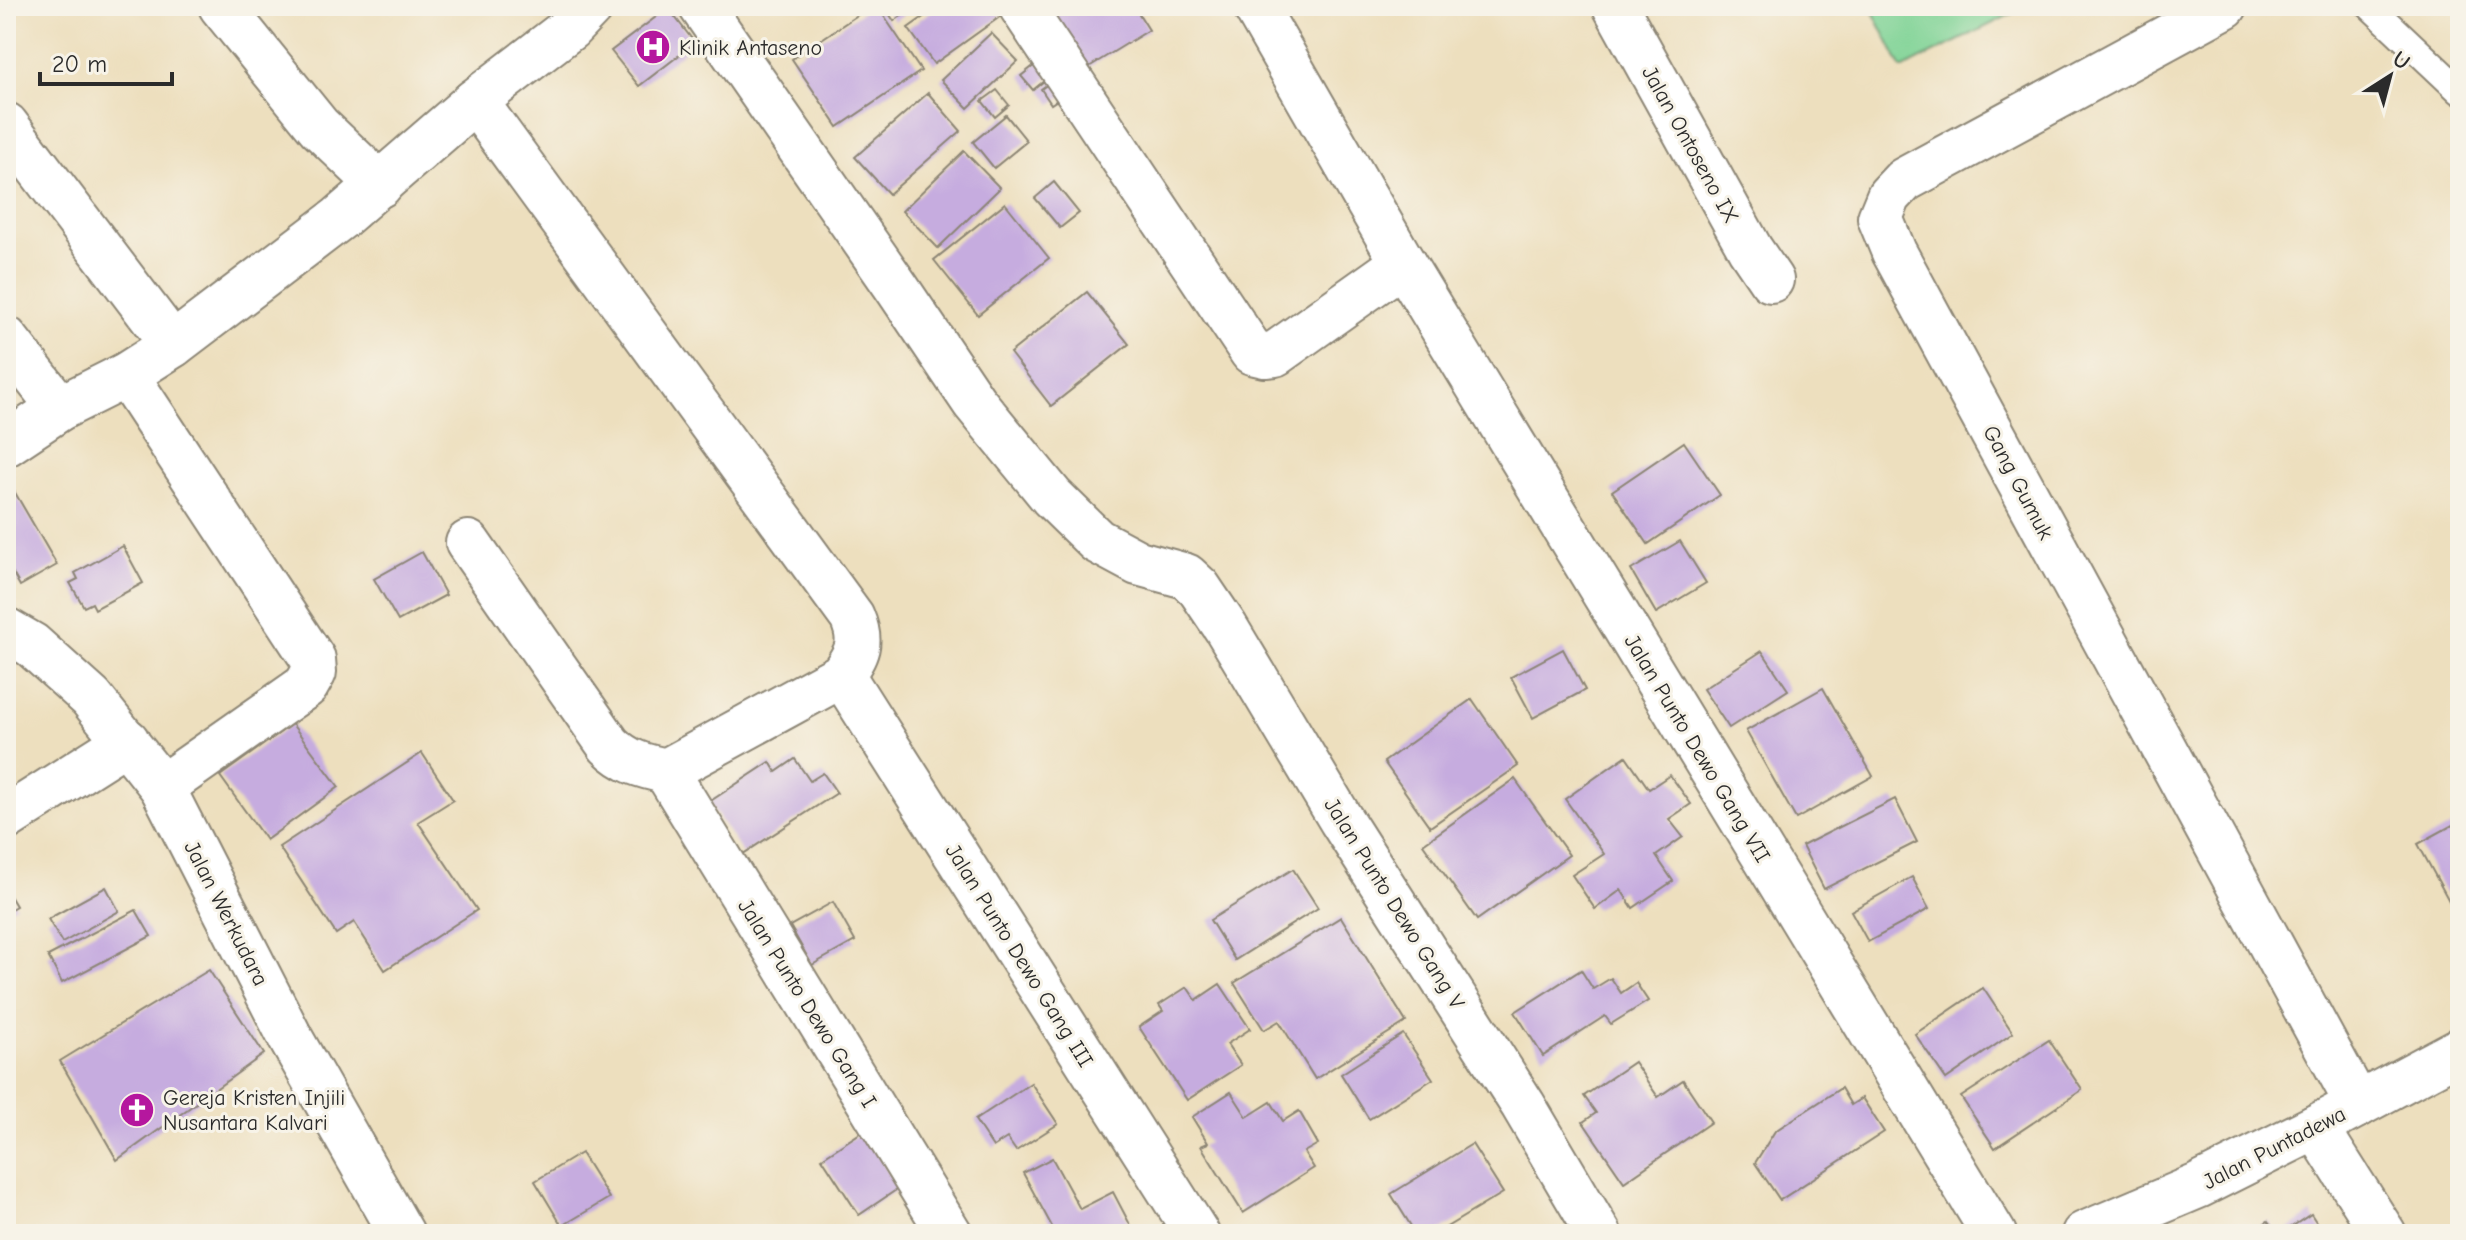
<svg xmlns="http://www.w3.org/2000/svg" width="2466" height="1240" viewBox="0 0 2466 1240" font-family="'Comic Neue',sans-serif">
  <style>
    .green { fill: #7fd395; stroke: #557f60; stroke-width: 2 }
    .building { fill: #c6acdf }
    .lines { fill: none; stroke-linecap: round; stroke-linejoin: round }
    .lane-casing { stroke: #8c8574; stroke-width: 30 }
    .street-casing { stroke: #8c8574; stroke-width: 48 }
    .secondary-casing { stroke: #8c8574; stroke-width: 48 }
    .lane { stroke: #fff; stroke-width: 26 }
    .street { stroke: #fff; stroke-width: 44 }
    .secondary { stroke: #fff; stroke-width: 44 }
    .labels { text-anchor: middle; stroke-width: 6; stroke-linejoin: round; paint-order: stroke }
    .poi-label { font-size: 22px; fill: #2b2b2b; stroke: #f7f3e8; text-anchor: start }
    .street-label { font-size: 22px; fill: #2b2b2b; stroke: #f7f3e8 }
  </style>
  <rect width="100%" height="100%" fill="#f7f3e8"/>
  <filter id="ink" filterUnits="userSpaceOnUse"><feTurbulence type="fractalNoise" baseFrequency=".0125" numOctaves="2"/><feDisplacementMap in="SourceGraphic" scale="16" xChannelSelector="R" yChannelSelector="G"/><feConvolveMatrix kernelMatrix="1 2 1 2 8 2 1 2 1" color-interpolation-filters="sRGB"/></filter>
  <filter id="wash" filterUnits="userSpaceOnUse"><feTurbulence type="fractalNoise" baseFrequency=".006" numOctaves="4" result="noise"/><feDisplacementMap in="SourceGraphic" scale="32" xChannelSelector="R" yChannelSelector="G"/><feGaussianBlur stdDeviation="1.8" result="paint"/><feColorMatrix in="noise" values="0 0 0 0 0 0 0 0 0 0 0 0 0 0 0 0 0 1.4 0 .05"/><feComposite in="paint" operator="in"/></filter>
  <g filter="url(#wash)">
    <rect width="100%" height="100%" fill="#eddfbe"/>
    <path class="green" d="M1870 6H2027L1902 69Z"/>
    <g id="blocks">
      <g class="building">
        <path d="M871 6H877L921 71 838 127 792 59Z"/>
        <path d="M884 6H916L894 21Z"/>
        <path d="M939 6H993L1001 16 934 64 908 28Z"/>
        <path d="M1044 6H1134L1149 30 1084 70Z"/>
        <path d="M668 8 695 43 639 86 611 51Z"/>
        <path d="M991 33 1018 61 968 108 941 80Z"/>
        <path d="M1045 57 1056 71 1033 90 1021 76Z"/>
        <path d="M1055 79 1066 94 1051 104 1041 89Z"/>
        <path d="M997 90 1009 105 995 117 982 101Z"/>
        <path d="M928 93 961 131 889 194 855 157Z"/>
        <path d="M1006 115 1027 141 994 168 973 142Z"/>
        <path d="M964 151 1000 188 938 248 902 211Z"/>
        <path d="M1054 182 1079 213 1060 228 1035 198Z"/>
        <path d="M1005 203 1049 258 978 315 934 260Z"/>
        <path d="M1087 292 1129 344 1051 406 1010 353Z"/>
        <path d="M1684 442 1720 495 1648 544 1612 491Z"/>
        <path d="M10 484 57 565 20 586 6 561V486Z"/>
        <path d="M1680 541 1706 583 1656 613 1631 570Z"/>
        <path d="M123 546 143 583 95 609 92 603 84 607 70 583 78 579 75 573Z"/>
        <path d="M422 552 446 595 398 621 374 579Z"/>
        <path d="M1563 649 1585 690 1533 718 1511 677Z"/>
        <path d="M1762 651 1788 690 1729 728 1703 689Z"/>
        <path d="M1823 688 1873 776 1796 819 1746 731Z"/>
        <path d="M1472 699 1518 766 1430 827 1384 762Z"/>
        <path d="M292 724 339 787 266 840 220 776Z"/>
        <path d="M422 753 453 800 418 822 477 910 385 970 354 922 336 934 279 847Z"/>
        <path d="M1626 756 1649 789 1670 775 1691 804 1669 819 1683 837 1656 856 1673 881 1633 908 1621 890 1595 909 1572 875 1604 854 1565 799Z"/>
        <path d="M795 759 810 781 823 773 837 793 743 854 709 802 770 762 776 772Z"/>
        <path d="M1515 779 1569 855 1477 920 1423 844Z"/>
        <path d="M1895 799 1917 842 1824 889 1802 846Z"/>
        <path d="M2460 821V921L2418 844Z"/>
        <path d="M1293 869 1318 908 1235 960 1210 920Z"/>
        <path d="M1912 877 1929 909 1868 942 1851 911Z"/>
        <path d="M106 887 119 911 62 943 48 919Z"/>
        <path d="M6 889 16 906 6 912Z"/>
        <path d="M833 902 855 941 812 965 790 926Z"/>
        <path d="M136 910 151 936 62 983 48 956Z"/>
        <path d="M1341 917 1406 1022 1315 1079 1279 1021 1264 1030 1234 983Z"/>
        <path d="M209 970 264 1054 117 1160 60 1061Z"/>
        <path d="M1581 970 1593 989 1611 978 1621 993 1636 983 1648 1001 1611 1024 1605 1016 1543 1056 1515 1012Z"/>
        <path d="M1220 984 1250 1029 1227 1044 1241 1065 1187 1100 1139 1027 1163 1011 1159 1005 1187 987 1196 1000Z"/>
        <path d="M1983 988 2013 1033 1946 1079 1915 1034Z"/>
        <path d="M1403 1034 1433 1079 1369 1119 1341 1074Z"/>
        <path d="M2049 1040 2082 1090 1995 1148 1961 1097Z"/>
        <path d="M1634 1062 1658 1097 1683 1080 1711 1122 1624 1182 1583 1122 1596 1113 1584 1096Z"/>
        <path d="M1031 1083 1058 1124 1016 1151 1007 1138 993 1147 975 1120Z"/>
        <path d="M1841 1088 1851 1105 1862 1098 1884 1132 1780 1200 1755 1163 1775 1131Z"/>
        <path d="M1231 1092 1247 1117 1271 1102 1283 1121 1299 1111 1318 1144 1304 1152 1314 1168 1243 1213 1201 1146 1208 1143 1192 1117Z"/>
        <path d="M862 1132 899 1188 859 1215 822 1158Z"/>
        <path d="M1472 1144 1503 1193 1435 1234H1416L1391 1194Z"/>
        <path d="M581 1153 609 1198 562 1226 535 1181Z"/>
        <path d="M1052 1158 1080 1209 1113 1192 1135 1234H1056L1023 1173Z"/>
        <path d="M2311 1214 2324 1234H2281Z"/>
        <path d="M2268 1221 2277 1234H2249Z"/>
      </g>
    </g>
  </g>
  <g filter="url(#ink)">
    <use href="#blocks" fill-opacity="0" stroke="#8c8574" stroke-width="2"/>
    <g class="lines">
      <g class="lane-casing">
        <path id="lane" d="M2370 6 2460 91"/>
      </g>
      <g class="street-casing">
        <g id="street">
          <path d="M221 6 319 127 380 185"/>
          <path d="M701 6 895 285 974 402 1052 497 1097 541 1138 563 1186 576 1199 588 1226 628 1341 820 1523 1105 1599 1234"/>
          <path d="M1021 6 1252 352 1265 355 1275 354 1403 263"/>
          <path d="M1255 6 1403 263 1994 1234"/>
          <path d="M1615 6 1750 249 1771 280"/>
          <path d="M2225 6 1904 180 1889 196 1880 218 1894 252 2358 1105"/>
          <path d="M6 125 173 345"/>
          <path d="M6 339 60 408"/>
          <path d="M126 375 313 659 314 672 306 686 162 787"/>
          <path d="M6 444 60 408 126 375 173 345 340 218 475 101 570 28 591 6"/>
          <path d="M468 543 609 745C626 762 643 766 666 771L842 675C857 653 863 643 852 617L475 101"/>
          <path d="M6 630 32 645 91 698 162 787 292 1041 402 1234"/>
          <path d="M842 675 1197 1234"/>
          <path d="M666 771 950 1234"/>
          <path d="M6 818 127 741"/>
          <path d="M2316 1127 2384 1234"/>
        </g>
      </g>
      <g class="secondary-casing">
        <path id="secondary" d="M2084 1234 2198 1186 2316 1127 2460 1050"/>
      </g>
      <use href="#lane" class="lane"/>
      <use href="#street" class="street"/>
      <use href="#secondary" class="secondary"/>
    </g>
  </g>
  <defs>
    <g id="hospital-disc" transform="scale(1.8)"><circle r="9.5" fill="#b5179e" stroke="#f7f3e8"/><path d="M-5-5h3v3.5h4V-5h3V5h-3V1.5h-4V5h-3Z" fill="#fff"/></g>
    <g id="church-disc" transform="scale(1.8)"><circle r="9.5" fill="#b5179e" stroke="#f7f3e8"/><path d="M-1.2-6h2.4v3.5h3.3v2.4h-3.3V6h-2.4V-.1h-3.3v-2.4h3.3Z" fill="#fff"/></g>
  </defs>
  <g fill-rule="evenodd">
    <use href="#hospital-disc" x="653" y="47"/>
    <use href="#church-disc" x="137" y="1110"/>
  </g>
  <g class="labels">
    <g class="poi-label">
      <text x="679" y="55">Klinik Antaseno</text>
      <text x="163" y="1105">Gereja Kristen Injili<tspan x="163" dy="25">Nusantara Kalvari</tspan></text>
    </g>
    <g class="street-label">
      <text transform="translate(1691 144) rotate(61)" y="8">Jalan Ontoseno IX</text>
      <text transform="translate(2019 482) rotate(62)" y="8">Gang Gumuk</text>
      <text transform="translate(1698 748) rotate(59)" y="8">Jalan Punto Dewo Gang VII</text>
      <text transform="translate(1395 903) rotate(58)" y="8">Jalan Punto Dewo Gang V</text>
      <text transform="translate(227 913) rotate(63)" y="8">Jalan Werkudara</text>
      <text transform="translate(1020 955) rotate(58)" y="8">Jalan Punto Dewo Gang III</text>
      <text transform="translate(808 1003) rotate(58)" y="8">Jalan Punto Dewo Gang I</text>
      <text transform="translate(2274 1147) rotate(-27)" y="8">Jalan Puntadewa</text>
    </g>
  </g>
  <rect width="2466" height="1240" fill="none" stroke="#f7f3e8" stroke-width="32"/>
  <g transform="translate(2390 76) rotate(36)" stroke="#f7f3e8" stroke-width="6" paint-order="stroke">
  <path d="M0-6L14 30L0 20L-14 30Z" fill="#2b2b2b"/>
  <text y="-12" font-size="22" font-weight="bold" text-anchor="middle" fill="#2b2b2b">U</text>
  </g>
  <path d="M40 72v12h132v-12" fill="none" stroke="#2b2b2b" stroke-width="4"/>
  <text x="52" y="72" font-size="24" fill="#2b2b2b" stroke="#f7f3e8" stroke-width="6" paint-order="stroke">20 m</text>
</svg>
